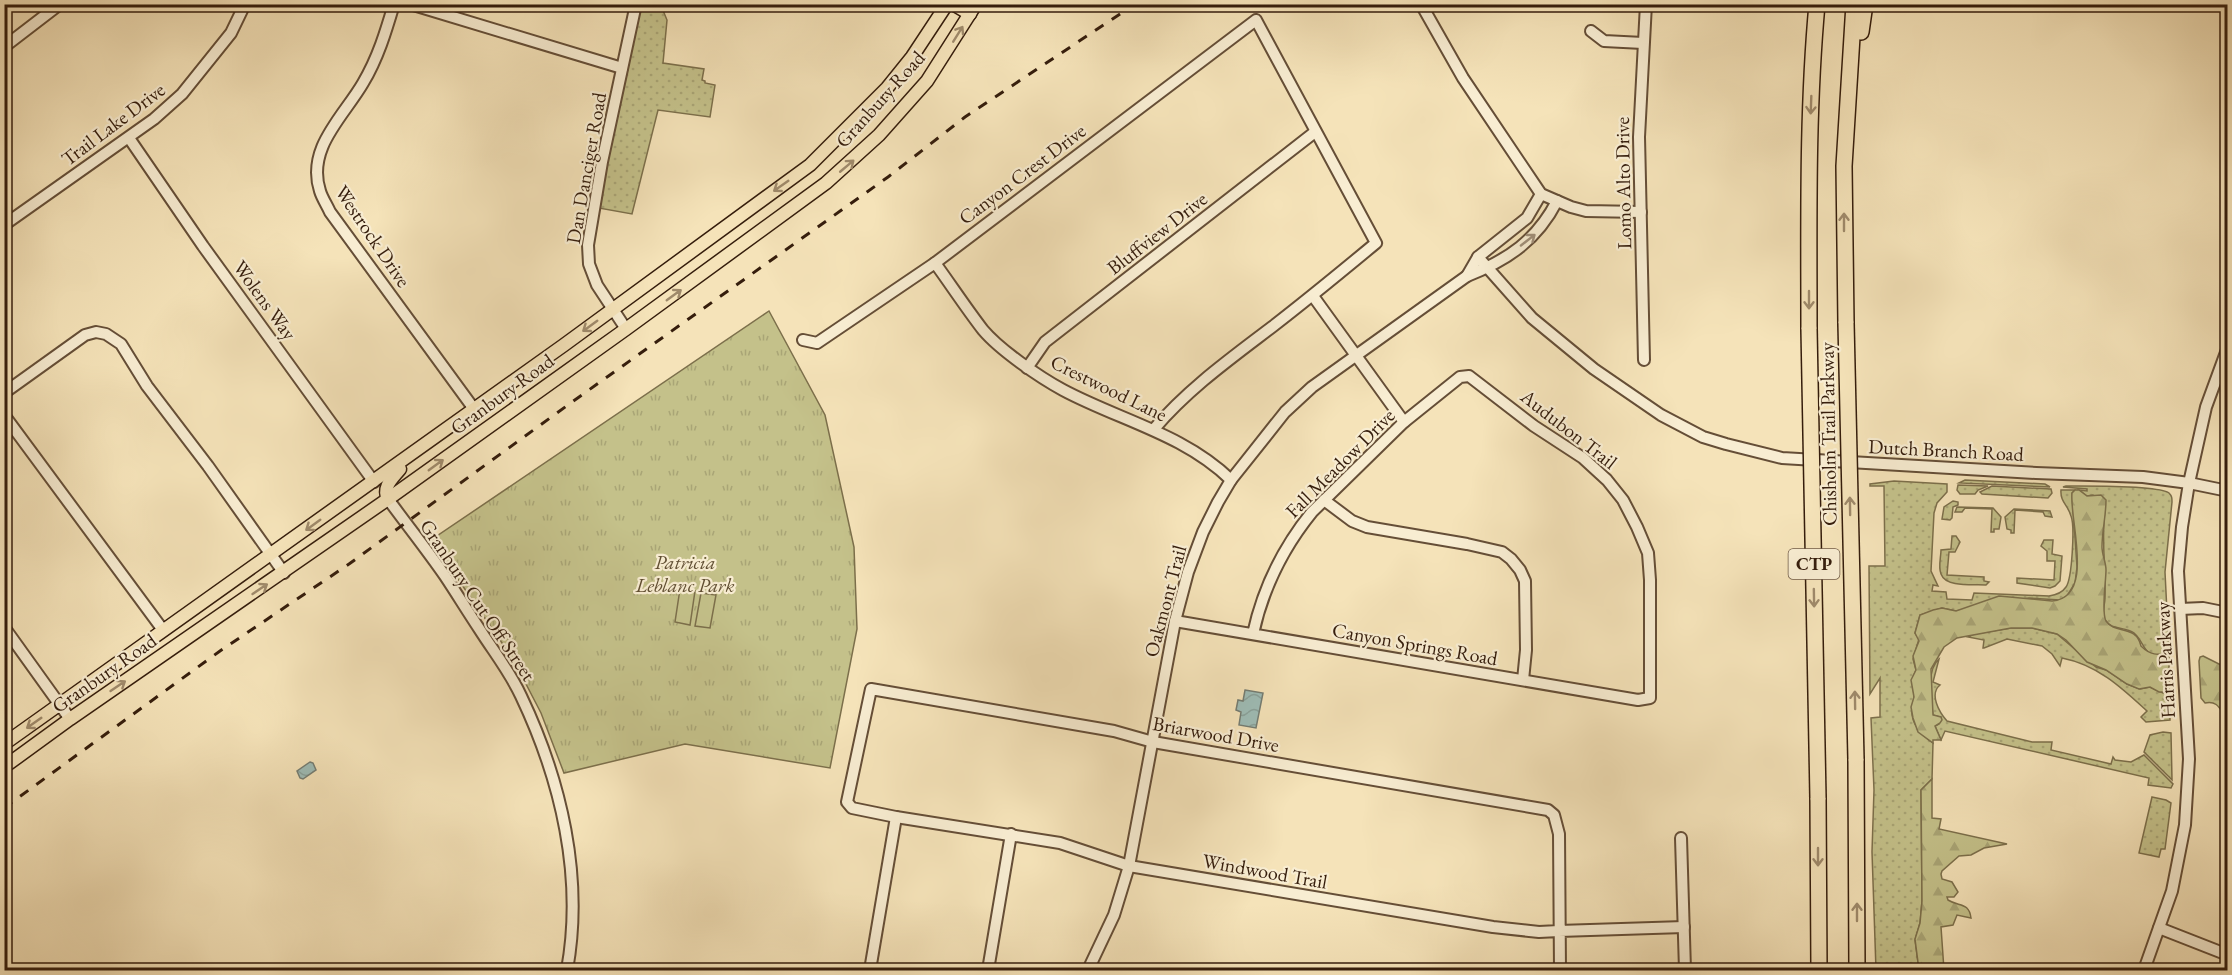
<svg xmlns="http://www.w3.org/2000/svg" width="2232" height="975" viewBox="0 0 2232 975" font-family="'EB Garamond',serif">
  <style>
    .grass { fill: url(#grass-dots); stroke: #7c6f4b; stroke-width: 1.5 }
    .forest { fill: url(#forest-firs); stroke: #7c6f4b; stroke-width: 1.5 }
    .park { fill: url(#park-tufts); stroke: #7c6f4b; stroke-width: 1.5 }
    .pitch { fill: #c4c18a; stroke: #7c6f4b; stroke-width: 1.5 }
    .water { fill: url(#water-waves); stroke: #747d73; stroke-width: 1.5 }
    .lines { fill: none; stroke-linecap: round; stroke-linejoin: round }
    .minor-casing { stroke: #654e37; stroke-width: 14 }
    .major-casing { stroke: #351d0c; stroke-width: 15 }
    .highway-casing { stroke: #351d0c; stroke-width: 18 }
    .minor { stroke: #f8edd2; stroke-width: 10 }
    .major { stroke: #f5e3b9; stroke-width: 12 }
    .highway { stroke: #f5e3b9; stroke-width: 15 }
    .rail { stroke: #351d0c; stroke-width: 3; stroke-dasharray: 10 10; stroke-linecap: butt }
    .highway-bridge-casing { stroke: #351d0c; stroke-width: 18; stroke-linecap: butt }
    .highway-bridge { stroke: #f5e3b9; stroke-width: 15 }
    .oneway { stroke: #9f8a6b }
    .oneway2 { stroke: #a08f79 }
    .labels { text-anchor: middle; stroke-width: 4.5; stroke-linejoin: round; paint-order: stroke }
    .shield { fill: #f8edd2; stroke: #705b47; stroke-width: 1.5 }
    .shield-label { font-size: 18px; font-weight: bold; fill: #351d0c }
    .street-label { font-size: 20px; fill: #351d0c; stroke: #f8edd2 }
    .park-label { font-size: 20px; font-style: italic; fill: #604e32; stroke: #f8edd2 }
  </style>
  <defs>
    <pattern id="grass-dots" width="8" height="8" patternUnits="userSpaceOnUse" patternTransform="scale(1.5)"><rect width="8" height="8" fill="#c4c18a"/><path d="M2 2h.1M6 6h.1" fill="none" stroke="#a9a576" stroke-width="1.8" stroke-linecap="round"/></pattern>
    <pattern id="forest-firs" width="22" height="20" patternUnits="userSpaceOnUse" patternTransform="scale(1.5)"><rect width="22" height="20" fill="#c4c18a"/><path d="M5 1l3.5 6h-7zM16 11l3.5 6h-7z" fill="#a9a576"/></pattern>
    <pattern id="park-tufts" width="24" height="20" patternUnits="userSpaceOnUse" patternTransform="scale(1.5)"><rect width="24" height="20" fill="#c4c18a"/><path d="M3 7l-1-3M5 7V3M7 7l1-3M15 17l-1-3M17 17v-4M19 17l1-3" fill="none" stroke="#a9a576"/></pattern>
    <pattern id="water-waves" width="16" height="10" patternUnits="userSpaceOnUse" patternTransform="scale(1.5)"><rect width="16" height="10" fill="#9ebdb7"/><path d="M0 5q4-4 8 0t8 0" fill="none" stroke="#89a29c"/></pattern>
  </defs>
  <rect width="100%" height="100%" fill="#f5e3b9"/>
  <filter id="stains"><feTurbulence type="fractalNoise" baseFrequency=".00333" numOctaves="4"/><feColorMatrix values="0 0 0 0 .2 0 0 0 0 .09 0 0 0 0 .02 0 0 0 .5 -.17"/></filter>
  <radialGradient id="worn" r=".72"><stop offset=".6" stop-color="#630" stop-opacity="0"/><stop offset="1" stop-color="#630" stop-opacity=".3"/></radialGradient>
  <g class="grass">
    <path d="M636 5 662 8 667 20 663 63 704 69 702 80 705 81V83L715 85 710 117 658 110 632 214 593 207Z"/>
    <path d="M1965 480 2045 484 2050 487 1959 483Z"/>
    <path d="M1894 481 1947 484V492L1937 503 1934 513 1931 571 1938 586 1933 585 1932 591 1946 592 1947 599 1972 600 1974 593 2049 596C2056 595 2062 593 2066 587 2072 579 2075 526 2071 516 2068 505 2060 502 2061 490H2075L2072 493 2077 567 2075 583 2067 596 2060 600 2029 598 1956 611 1942 608 1920 615 1915 633 1919 639 1913 659 1916 670C1909 685 1914 682 1914 698 1914 701 1912 704 1912 707 1910 724 1921 735 1933 743L1932 779 1921 790 1922 901 1920 923 1915 940 1919 970H1876L1872 852 1874 790 1871 718 1880 717V678L1870 694 1869 566H1885L1884 486H1870V484Z"/>
    <path d="M1958 485 1988 486 1978 490 1975 494H1960L1957 490Z"/>
    <path d="M1992 486 2051 489 2052 493 2048 498 1982 494 1980 492Z"/>
    <path d="M2066 486C2081 486 2158 485 2169 493 2172 496 2172 498 2172 502L2165 572 2169 652C2142 662 2147 644 2134 633 2125 626 2112 631 2105 620 2101 613 2105 606 2105 598 2106 568 2101 540 2105 510L2093 495 2087 496 2079 490 2087 491V489L2063 487Z"/>
    <path d="M1953 501 1958 502V505L1953 507 1952 518 1950 520 1942 519 1944 507Z"/>
    <path d="M1957 507 1993 508 2001 517 1999 529H1994V532H1991L1992 509 1965 508 1962 512H1955Z"/>
    <path d="M2014 509 2050 511 2052 517 2045 516 2043 512 2015 510 2014 533H2011V530L2007 529 2005 517Z"/>
    <path d="M1952 536H1956L1960 542 1955 552H1949L1947 575 1984 577V581L1989 582 1986 585C1974 584 1946 588 1941 574 1938 567 1941 557 1941 550L1951 549Z"/>
    <path d="M2044 540H2053L2052 554 2062 556 2060 581 2055 586 2050 588 2017 583V578L2054 580 2055 561H2047V551L2041 546Z"/>
    <path d="M2011 628H2032L2057 634 2096 667 2106 670 2127 684 2140 689 2150 687 2163 693 2169 692 2170 720 2146 722 2141 717 2147 711C2122 688 2098 665 2062 658L2060 666 2052 654 2042 646 2007 639 1984 648H1983L1984 640 1968 637 1974 634Z"/>
    <path d="M1939 659 1933 682 1940 685C1929 694 1939 712 1947 721L2032 742H2052L2051 750 2111 764 2113 757 2115 760 2131 762 2144 755 2173 784 2171 788 2148 785 2149 778 1945 731 1941 740 1935 726 1939 724 1940 717 1933 715C1931 699 1926 670 1939 659Z"/>
    <path d="M2163 732 2171 733 2172 780 2144 752 2150 735Z"/>
    <path d="M2152 797 2166 800 2171 803 2165 849H2161L2159 857 2139 853Z"/>
  </g>
  <g class="forest">
    <path d="M2075 490H2079L2087 496 2101 495 2106 500C2106 516 2102 531 2102 547 2102 555 2106 562 2106 570 2106 582 2101 612 2106 621 2115 635 2136 624 2141 646 2150 655 2158 656 2169 652V692H2159L2150 687 2139 689 2127 684 2106 670 2087 662 2066 640 2057 634 2032 628H2011L1957 638 1944 647 1931 669 1933 715 1941 717 1942 720 1940 723 1935 726 1941 740H1933V743L1918 732 1913 718 1911 707 1914 697 1911 680 1916 670 1913 656 1919 641 1915 633 1920 615 1933 610 1942 608 1956 611 1999 596 2052 601C2096 598 2069 520 2072 493Z"/>
    <path d="M2203 656 2227 668V719C2220 711 2219 700 2205 703L2201 698 2199 661 2200 657Z"/>
    <path d="M1932 779V818L1941 819 1939 829 2007 844 1984 848 1971 855 1959 856 1942 871 1941 874 1942 879 1952 882 1958 892 1954 897H1947L1948 900C1959 907 1969 902 1971 918L1957 915 1953 925 1941 927 1944 970H1919L1915 939 1920 923 1922 901 1921 790Z"/>
  </g>
  <path class="park" d="M769 311 825 415 854 547 857 629 830 768 685 744 564 773 541 713 513 659 431 540Z"/>
  <g class="pitch">
    <path d="M680 589 695 591 690 625 675 622Z"/>
    <path d="M701 593 716 595 710 628 695 626Z"/>
  </g>
  <g class="water">
    <path d="M1245 690 1263 693 1256 728 1239 725 1241 712 1236 710 1238 700 1243 701Z"/>
    <path d="M310 762 313 763 316 770 303 779 300 778 297 771Z"/>
  </g>
  <g class="lines">
    <g class="minor-casing">
      <g id="minor">
        <path d="M394 4C386 31 378 58 363 83 344 116 306 148 320 191 322 198 327 205 330 212L474 409"/>
        <path d="M410 4 622 68"/>
        <path d="M1421 4 1463 78 1541 194 1571 207 1586 211 1641 212"/>
        <path d="M1591 31 1604 41 1643 43"/>
        <path d="M4 47 60 4"/>
        <path d="M129 138 203 246 374 482"/>
        <path d="M4 225 154 119 182 94 231 33 245 4"/>
        <path d="M1478 257 1532 318 1594 369 1661 415 1703 437 1726 444 1782 458 2036 473 2143 477 2189 483 2228 491"/>
        <path d="M935 263C951 285 966 308 983 330 1000 350 1039 377 1063 390 1119 420 1184 434 1231 480"/>
        <path d="M1467 276 1478 257 1527 218 1541 194"/>
        <path d="M1313 296 1404 422"/>
        <path d="M626 329 597 285 589 264 588 245 602 162 636 4"/>
        <path d="M803 340 817 343 935 263 1256 20 1376 243C1341 272 1307 300 1272 327 1230 359 1188 389 1154 429"/>
        <path d="M1644 360 1639 137 1646 4"/>
        <path d="M1027 368 1045 342 1315 132"/>
        <path d="M4 393 85 335 96 332 106 334 121 344 147 386 208 466 284 573"/>
        <path d="M4 415 163 630"/>
        <path d="M388 499C407 525 427 550 445 576 457 594 468 612 480 630 494 652 510 672 521 696 561 780 584 877 567 970"/>
        <path d="M1324 500 1352 521 1367 527 1467 544 1502 552 1511 559 1520 570 1525 581 1526 650 1523 680"/>
        <path d="M2180 609 2203 608 2228 613"/>
        <path d="M1175 621 1638 700 1650 698V580L1648 553 1637 527 1623 500 1607 480 1583 458 1534 426 1469 376 1460 377 1404 422 1312 512C1282 549 1263 588 1253 634"/>
        <path d="M4 627 70 719"/>
        <path d="M1681 838 1685 970"/>
        <path d="M2159 928 2228 955"/>
        <path d="M870 970 896 817"/>
        <path d="M988 970 1011 834"/>
        <path d="M1088 970 1114 915 1129 866 1175 621 1188 572 1203 532 1218 502 1231 480 1285 412 1312 387 1467 276C1508 260 1537 240 1557 201"/>
        <path d="M1560 970 1559 834 1554 815 1548 810 1153 742 1114 731 871 689 847 802 852 808 896 817 1060 843 1129 866 1493 927 1539 932 1559 931 1684 927"/>
        <path d="M2144 970 2172 891 2185 825 2189 759 2178 571 2182 527 2189 483 2206 407 2228 347"/>
      </g>
    </g>
    <g class="major-casing">
      <g id="major">
        <path d="M953 4 970 14"/>
        <path d="M388 499C382 487 392 479 400 469"/>
        <path d="M4 744 564 345 810 165 887 88 912 57 947 4"/>
        <path d="M4 767 70 719 388 499 626 329 826 183 879 135 927 81 976 4"/>
      </g>
    </g>
    <g class="highway-casing">
      <g id="highway">
        <path d="M1861 32 1865 4"/>
        <path d="M1846 323 1844 166 1854 4"/>
        <path d="M1809 329C1809 221 1807 113 1817 4"/>
        <path d="M1856 759 1857 970"/>
        <path d="M1818 798 1819 970"/>
      </g>
    </g>
    <use href="#minor" class="minor"/>
    <use href="#major" class="major"/>
    <use href="#highway" class="highway"/>
    <path class="rail" d="M4 808 220 651 349 564 572 402 888 177 965 117 1135 4"/>
    <g class="highway-bridge-casing">
      <g id="highway-bridge">
        <path d="M1846 323 1856 759"/>
        <path d="M1809 329 1818 798"/>
      </g>
    </g>
    <use href="#highway-bridge" class="highway-bridge"/>
  </g>
  <defs><path id="oneway-shaft" d="M-6 0H5M1.5-3L5.5 0L1.5 3" fill="none" stroke-width="1.6" stroke-linecap="round" stroke-linejoin="round" transform="scale(1.5)"/></defs>
  <g class="oneway">
    <use href="#oneway-shaft" transform="translate(958 34) rotate(-58)"/>
    <use href="#oneway-shaft" transform="translate(1811 105) rotate(92)"/>
    <use href="#oneway-shaft" transform="translate(847 166) rotate(-40)"/>
    <use href="#oneway-shaft" transform="translate(781 186) rotate(145)"/>
    <use href="#oneway-shaft" transform="translate(1844 222) rotate(-90)"/>
    <use href="#oneway-shaft" transform="translate(674 295) rotate(-36)"/>
    <use href="#oneway-shaft" transform="translate(1809 300) rotate(90)"/>
    <use href="#oneway-shaft" transform="translate(590 326) rotate(144)"/>
    <use href="#oneway-shaft" transform="translate(436 465) rotate(-36)"/>
    <use href="#oneway-shaft" transform="translate(1850 506) rotate(-91)"/>
    <use href="#oneway-shaft" transform="translate(313 525) rotate(144)"/>
    <use href="#oneway-shaft" transform="translate(260 589) rotate(-34)"/>
    <use href="#oneway-shaft" transform="translate(1814 598) rotate(89)"/>
    <use href="#oneway-shaft" transform="translate(118 686) rotate(-34)"/>
    <use href="#oneway-shaft" transform="translate(1855 700) rotate(-91)"/>
    <use href="#oneway-shaft" transform="translate(34 723) rotate(145)"/>
    <use href="#oneway-shaft" transform="translate(1818 857) rotate(90)"/>
    <use href="#oneway-shaft" transform="translate(1857 912) rotate(-90)"/>
  </g>
  <use class="oneway2" href="#oneway-shaft" transform="translate(1528 240) rotate(-38)"/>
  <g class="labels">
    <rect class="shield" x="1788.5" y="549" width="51" height="30" rx="4.5"/>
    <g class="shield-label">
      <text x="1814" y="570">CTP</text>
    </g>
    <g class="street-label">
      <text transform="translate(880 99) rotate(-48)" y="7">Granbury Road</text>
      <text transform="translate(113 124) rotate(-37)" y="7">Trail Lake Drive</text>
      <text transform="translate(586 168) rotate(-80)" y="7">Dan Danciger Road</text>
      <text transform="translate(1022 174) rotate(-37)" y="7">Canyon Crest Drive</text>
      <text transform="translate(1623 183) rotate(-91)" y="7">Lomo Alto Drive</text>
      <text transform="translate(1157 233) rotate(-38)" y="7">Bluffview Drive</text>
      <text transform="translate(373 236) rotate(56)" y="7">Westrock Drive</text>
      <text transform="translate(265 300) rotate(54)" y="7">Wolens Way</text>
      <text transform="translate(1109 388) rotate(26)" y="7">Crestwood Lane</text>
      <text transform="translate(502 394) rotate(-36)" y="7">Granbury Road</text>
      <text transform="translate(1569 429) rotate(38)" y="7">Audubon Trail</text>
      <text transform="translate(1828 434) rotate(-91)" y="7">Chisholm Trail Parkway</text>
      <text transform="translate(1946 450) rotate(3)" y="7">Dutch Branch Road</text>
      <text transform="translate(1340 463) rotate(-45)" y="7">Fall Meadow Drive</text>
      <text transform="translate(478 600) rotate(56)" y="7">Granbury Cut Off Street</text>
      <text transform="translate(1165 601) rotate(-75)" y="7">Oakmont Trail</text>
      <text transform="translate(1415 644) rotate(10)" y="7">Canyon Springs Road</text>
      <text transform="translate(2165 660) rotate(-93)" y="7">Harris Parkway</text>
      <text transform="translate(104 673) rotate(-35)" y="7">Granbury Road</text>
      <text transform="translate(1216 734) rotate(10)" y="7">Briarwood Drive</text>
      <text transform="translate(1265 871) rotate(10)" y="7">Windwood Trail</text>
    </g>
    <g class="park-label">
      <text x="685" y="569">Patricia<tspan x="685" dy="23">Leblanc Park</tspan></text>
    </g>
  </g>
  <rect width="2232" height="975" fill="none" stroke="#f5e3b9" stroke-width="24"/>
  <rect x="6" y="6" width="2220" height="963" fill="none" stroke="#351d0c" stroke-width="3"/>
  <rect x="12" y="12" width="2208" height="951" fill="none" stroke="#351d0c" stroke-width="1.5"/>
  <rect width="100%" height="100%" filter="url(#stains)"/>
  <rect width="100%" height="100%" fill="url(#worn)"/>
</svg>
